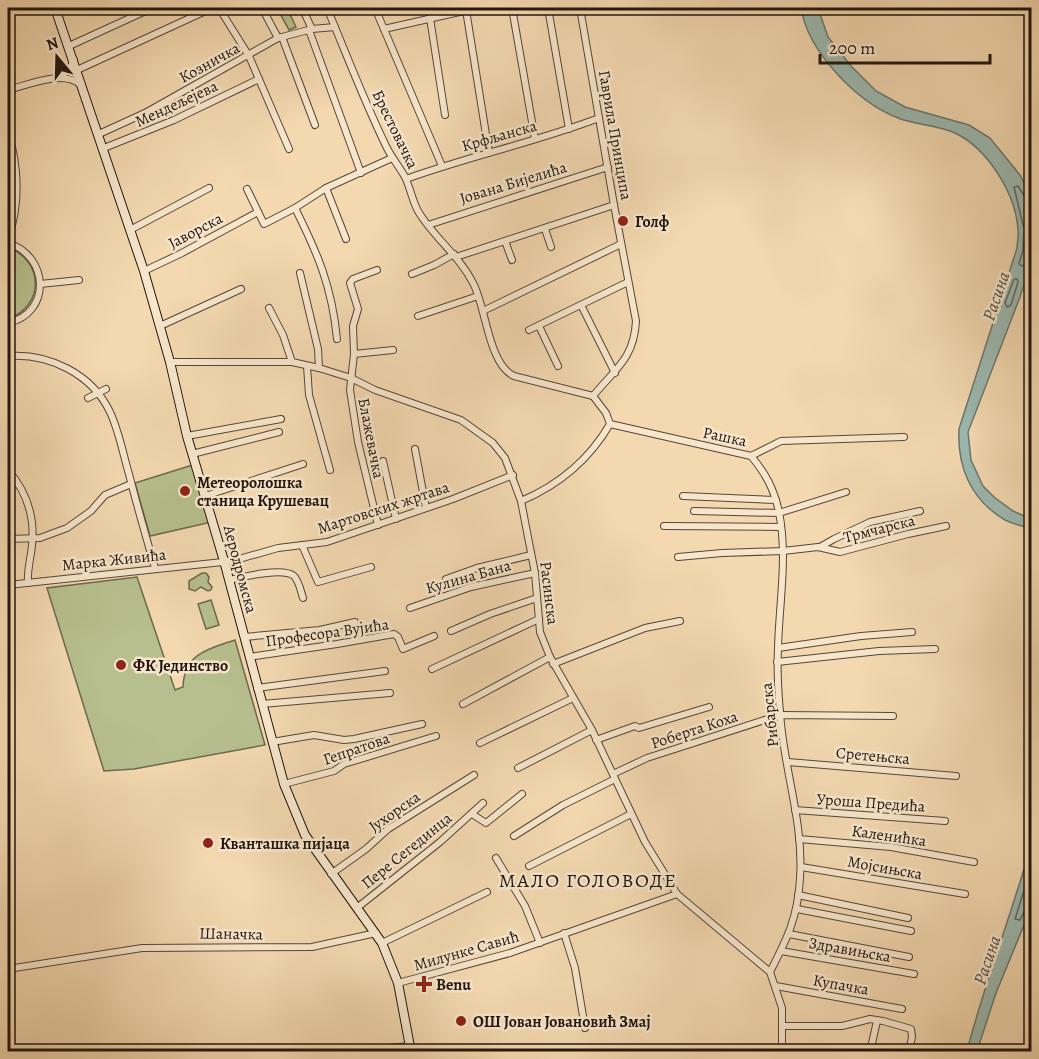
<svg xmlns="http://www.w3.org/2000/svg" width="1039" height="1059" viewBox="0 0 1039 1059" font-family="Alegreya,serif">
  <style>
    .green { fill: #b7bf8e; stroke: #6c6a4e; stroke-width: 1.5 }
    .water { fill: #9cb9b1; stroke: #6b7770; stroke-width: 1.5 }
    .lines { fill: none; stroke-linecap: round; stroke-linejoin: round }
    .shore { stroke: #5f6760; stroke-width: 1.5 }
    .street-casing { stroke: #564637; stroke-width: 8 }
    .secondary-casing { stroke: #22150f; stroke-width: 10 }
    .street { stroke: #f7e6cc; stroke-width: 6 }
    .secondary { stroke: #f7e6cc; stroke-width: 8 }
    .poi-dot { fill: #8f2418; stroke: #f7e6cc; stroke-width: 2 }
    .labels { text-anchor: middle; stroke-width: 5; stroke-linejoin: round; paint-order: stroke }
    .street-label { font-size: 16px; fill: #22150f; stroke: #f7e6cc }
    .poi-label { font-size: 16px; font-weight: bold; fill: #22150f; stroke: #f7e6cc; text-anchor: start }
    .water-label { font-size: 18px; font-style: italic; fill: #4d4e48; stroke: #f7e6cc }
    .quarter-label { font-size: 20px; letter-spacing: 1.5px; fill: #22150f; stroke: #f7e6cc }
  </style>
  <rect width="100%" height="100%" fill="#f3d8b0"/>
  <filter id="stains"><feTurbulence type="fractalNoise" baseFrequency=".00333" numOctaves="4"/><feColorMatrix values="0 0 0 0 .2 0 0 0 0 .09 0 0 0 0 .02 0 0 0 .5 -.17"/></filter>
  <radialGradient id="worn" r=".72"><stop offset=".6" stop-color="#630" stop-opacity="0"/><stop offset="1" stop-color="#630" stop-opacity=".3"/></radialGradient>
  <g class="green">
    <path d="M277 8H287L296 27 289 30Z"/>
    <path d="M8 247C44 261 45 306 8 319Z"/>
    <path d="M199 463 216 521 150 536 135 483Z"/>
    <path d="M202 573H206L209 577 208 582 212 587 211 590 208 591 201 587 195 591 189 589V581Z"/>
    <path d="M137 577 175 690 183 687C184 653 209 649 235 640L265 745 134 769 104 771 47 588Z"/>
    <path d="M211 600 219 625 206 629 198 604Z"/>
  </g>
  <g class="water">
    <path d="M801 8H818L828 37 851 66 876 91 905 107 969 125 990 138 1020 175 1031 196V262L1020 297 968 432 971 460 983 486 994 497 1013 511 1031 519V529C1023 526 1013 524 1005 520 971 500 957 467 959 429L1017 248C1017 242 1019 236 1018 230 1016 194 988 149 955 133 937 125 916 125 898 118 857 102 808 52 801 8Z"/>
    <path d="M1031 845V908L996 993 977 1051H967C985 981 1012 914 1031 845Z"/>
  </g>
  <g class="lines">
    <g class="shore">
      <path d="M1032 199 1025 197 1018 186 1014 187 1024 229 1023 250 1019 264 1022 266 1032 262"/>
      <path d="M1014 279H1017L1018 282 1011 305 1007 307 1005 303Z"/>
      <path d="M1032 865 1015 919 1020 920 1025 910 1032 908"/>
    </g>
    <g class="street-casing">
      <g id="street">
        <path d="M219 8 249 56 289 149"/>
        <path d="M262 8 278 38"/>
        <path d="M302 8 312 29"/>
        <path d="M327 8C346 53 364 101 386 146 391 157 399 166 405 177 410 187 412 200 418 211 433 237 459 255 473 283 486 306 488 364 514 376L593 396"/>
        <path d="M375 8 442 166"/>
        <path d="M512 8 535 139"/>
        <path d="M548 8 569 129"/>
        <path d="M580 8 614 205 636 321C634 359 615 369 593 396"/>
        <path d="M466 10 489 153"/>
        <path d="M430 18 445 115"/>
        <path d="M384 29 477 8"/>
        <path d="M309 30 361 173"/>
        <path d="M282 37 315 125"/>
        <path d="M69 46 152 8"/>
        <path d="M77 70 212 8"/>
        <path d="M59 77 69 70 74 60"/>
        <path d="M8 90C28 85 63 69 81 85"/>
        <path d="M8 132C19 167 20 205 8 239"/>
        <path d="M99 134 145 113 278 38 312 29 335 27"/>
        <path d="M104 148 174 120 259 79"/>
        <path d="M406 179C470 156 536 142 599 118"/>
        <path d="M326 188 346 239"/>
        <path d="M247 189 264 224 295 208 326 188 392 158"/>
        <path d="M295 208C318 254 332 287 337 339"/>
        <path d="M428 225 608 167"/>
        <path d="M545 229 551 247"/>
        <path d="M130 230 209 188"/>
        <path d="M505 241 512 260"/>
        <path d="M8 243C49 256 52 313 8 323"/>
        <path d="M456 257 614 205"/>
        <path d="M377 270 353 279 350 283 358 309 353 326 354 354 350 390 358 442 378 525"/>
        <path d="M144 271 180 254 258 212"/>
        <path d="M300 273 318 349 319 368"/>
        <path d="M412 274 434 265 454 254"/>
        <path d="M40 284 79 280"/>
        <path d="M581 305 615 373"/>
        <path d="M269 308 283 335 292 362"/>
        <path d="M483 311 621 244"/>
        <path d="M418 316 478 296"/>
        <path d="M160 326 241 289"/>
        <path d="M539 326 558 366"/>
        <path d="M529 330 628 282"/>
        <path d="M354 354 393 350"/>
        <path d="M8 356C49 353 92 374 110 412 119 431 123 454 129 474 137 506 146 537 155 568"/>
        <path d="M170 362H292L319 368 351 378 375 390 461 420 493 443 505 458 521 501 535 573 540 632 550 657 592 730 645 842 677 894 770 972 782 1008V1052"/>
        <path d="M307 366 309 395 330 470"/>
        <path d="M88 398 106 389"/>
        <path d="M610 424 751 456 781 441 904 437"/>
        <path d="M187 436 281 419"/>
        <path d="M415 449 426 508"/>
        <path d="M192 454 279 432"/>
        <path d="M8 456V465"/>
        <path d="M751 456C766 474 774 489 779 512 788 557 779 604 778 648 777 669 778 691 780 712 783 767 804 822 800 878 798 917 787 939 770 972"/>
        <path d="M383 461 396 519"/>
        <path d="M8 470C26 491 35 517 32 545 31 558 27 569 28 583"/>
        <path d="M205 496 303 464"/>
        <path d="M683 496 776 500"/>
        <path d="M521 501C559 485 589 460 610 424L606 413 593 396"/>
        <path d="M694 511 779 513 846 492"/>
        <path d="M664 526 781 527"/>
        <path d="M8 539 40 538 67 528 91 511 105 495 131 484"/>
        <path d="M302 545 318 582 371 567"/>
        <path d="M820 547 834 539 870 522 920 511"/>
        <path d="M678 557 722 553 783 551 818 547 840 552 908 534 946 526"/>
        <path d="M446 579 477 568 531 555"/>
        <path d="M229 580C242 577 283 567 294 576 299 581 301 592 303 598"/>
        <path d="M8 585 232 561 278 548 327 542 453 499 513 475"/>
        <path d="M410 608 471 587 535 573"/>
        <path d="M451 631 490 614 537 598"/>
        <path d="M244 637 320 630 355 622"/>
        <path d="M778 648 861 636 912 632"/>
        <path d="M249 657 337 644 394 634 398 637 403 649 434 636"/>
        <path d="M777 662 879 651 935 649"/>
        <path d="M553 664 645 628 680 621"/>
        <path d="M432 669 539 619"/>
        <path d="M257 688 385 671"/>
        <path d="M262 704 390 693"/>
        <path d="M463 704 550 657"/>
        <path d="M596 740 635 726 639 728 709 707"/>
        <path d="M272 742 314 735 344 740 354 739 422 724"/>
        <path d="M480 743 573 698"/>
        <path d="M788 762 956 776"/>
        <path d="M518 768 592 730"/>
        <path d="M613 774 647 758 780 715 893 716"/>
        <path d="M284 784 334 771 344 764 436 736"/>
        <path d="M795 810 945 821"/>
        <path d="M472 814 486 823 522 794"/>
        <path d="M514 836 563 805 615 779"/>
        <path d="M799 839 891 847 974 862"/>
        <path d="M496 858 525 906 540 943"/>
        <path d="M529 866 631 814"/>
        <path d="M801 867 965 894"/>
        <path d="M331 874 366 849 388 829 474 775"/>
        <path d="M798 895 908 918"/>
        <path d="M358 907 440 842 483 803"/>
        <path d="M797 909 911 931"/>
        <path d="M564 933 575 968 585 1028"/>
        <path d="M789 934 909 957"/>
        <path d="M382 943 487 892"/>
        <path d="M781 951 914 974"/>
        <path d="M8 969 142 948 312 947 376 933"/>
        <path d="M398 983 510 953 677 894"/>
        <path d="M776 986 902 1009"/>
        <path d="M783 1026H842L870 1019 883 1021 911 1029 912 1037 909 1052"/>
        <path d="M343 1052 410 1046"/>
        <path d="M759 1052 782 1049"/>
        <path d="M870 1052 877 1021"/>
      </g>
    </g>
    <g class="secondary-casing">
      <path id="secondary" d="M55 8 144 271 170 362 187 436 224 561 284 784 305 835 382 943 398 983 411 1052"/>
    </g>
    <use href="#street" class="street"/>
    <use href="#secondary" class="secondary"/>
  </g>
  <g class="poi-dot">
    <circle cx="623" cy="221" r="6"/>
    <circle cx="185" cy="491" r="6"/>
    <circle cx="121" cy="665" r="6"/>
    <circle cx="208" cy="843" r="6"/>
    <path d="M421 975h6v6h6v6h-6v6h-6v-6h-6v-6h6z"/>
    <circle cx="461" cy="1021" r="6"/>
  </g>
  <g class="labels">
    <g class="street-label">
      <text transform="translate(209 62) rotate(-29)" y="6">Козничка</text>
      <text transform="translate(176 103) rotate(-25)" y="6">Мендељејева</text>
      <text transform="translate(396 129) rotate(64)" y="6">Брестовачка</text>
      <text transform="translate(499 135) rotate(-16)" y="6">Крфљанска</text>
      <text transform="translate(616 135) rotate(80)" y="6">Гаврила Принципа</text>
      <text transform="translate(513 182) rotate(-17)" y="6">Јована Бијелића</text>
      <text transform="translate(195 230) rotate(-28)" y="6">Јаворска</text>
      <text transform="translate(725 436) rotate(12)" y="6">Рашка</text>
      <text transform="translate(372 438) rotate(79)" y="6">Блажевачка</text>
      <text transform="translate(383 507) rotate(-18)" y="6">Мартовских жртава</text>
      <text transform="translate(879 528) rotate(-14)" y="6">Трмчарска</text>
      <text transform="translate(114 559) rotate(-6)" y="6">Марка Живића</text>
      <text transform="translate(241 569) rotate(75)" y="6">Аеродромска</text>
      <text transform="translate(468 576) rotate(-16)" y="6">Кулина Бана</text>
      <text transform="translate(550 593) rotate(83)" y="6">Расинска</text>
      <text transform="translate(327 632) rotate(-8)" y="6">Професора Вујића</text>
      <text transform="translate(769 715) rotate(-96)" y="6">Рибарска</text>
      <text transform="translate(694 729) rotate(-18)" y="6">Роберта Коха</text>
      <text transform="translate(356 748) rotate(-19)" y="6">Гепратова</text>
      <text transform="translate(873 755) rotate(5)" y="6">Сретењска</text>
      <text transform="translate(871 802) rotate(4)" y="6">Уроша Предића</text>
      <text transform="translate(394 811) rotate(-35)" y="6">Јухорска</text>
      <text transform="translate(889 835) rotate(8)" y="6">Каленићка</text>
      <text transform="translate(406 850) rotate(-39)" y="6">Пере Сегединца</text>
      <text transform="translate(885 867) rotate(10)" y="6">Мојсињска</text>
      <text transform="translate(231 933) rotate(1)" y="6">Шаначка</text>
      <text transform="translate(850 949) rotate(10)" y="6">Здравињска</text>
      <text transform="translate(466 950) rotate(-16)" y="6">Милунке Савић</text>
      <text transform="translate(841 984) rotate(10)" y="6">Купачка</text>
    </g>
    <g class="poi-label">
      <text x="635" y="227">Голф</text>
      <text x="197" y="488">Метеоролошка<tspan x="197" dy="18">станица Крушевац</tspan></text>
      <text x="133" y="671">ФК Јединство</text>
      <text x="220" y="849">Кванташка пијаца</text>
      <text x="436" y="990">Benu</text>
      <text x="473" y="1027">ОШ Јован Јовановић Змај</text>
    </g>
    <g class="water-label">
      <text transform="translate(996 296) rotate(-71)" y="6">Расина</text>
      <text transform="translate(987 960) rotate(-71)" y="6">Расина</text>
    </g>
    <g class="quarter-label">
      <text x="588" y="887">МАЛО ГОЛОВОДЕ</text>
    </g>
  </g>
  <rect width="1039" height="1059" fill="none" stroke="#f3d8b0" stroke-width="30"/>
  <rect x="9" y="9" width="1021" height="1041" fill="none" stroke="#22150f" stroke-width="3"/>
  <rect x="15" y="15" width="1009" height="1029" fill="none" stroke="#22150f" stroke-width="1.5"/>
  <g transform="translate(57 57) rotate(341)" stroke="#f7e6cc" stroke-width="4.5" paint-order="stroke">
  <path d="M0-4.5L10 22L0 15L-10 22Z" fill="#22150f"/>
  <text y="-9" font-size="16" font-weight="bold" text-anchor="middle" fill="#22150f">N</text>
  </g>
  <path d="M820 54v9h170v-9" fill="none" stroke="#22150f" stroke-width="3"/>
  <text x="829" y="54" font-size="18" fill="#22150f" stroke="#f7e6cc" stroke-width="4.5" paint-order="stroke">200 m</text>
  <rect width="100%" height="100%" filter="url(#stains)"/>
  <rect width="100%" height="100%" fill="url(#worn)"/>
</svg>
